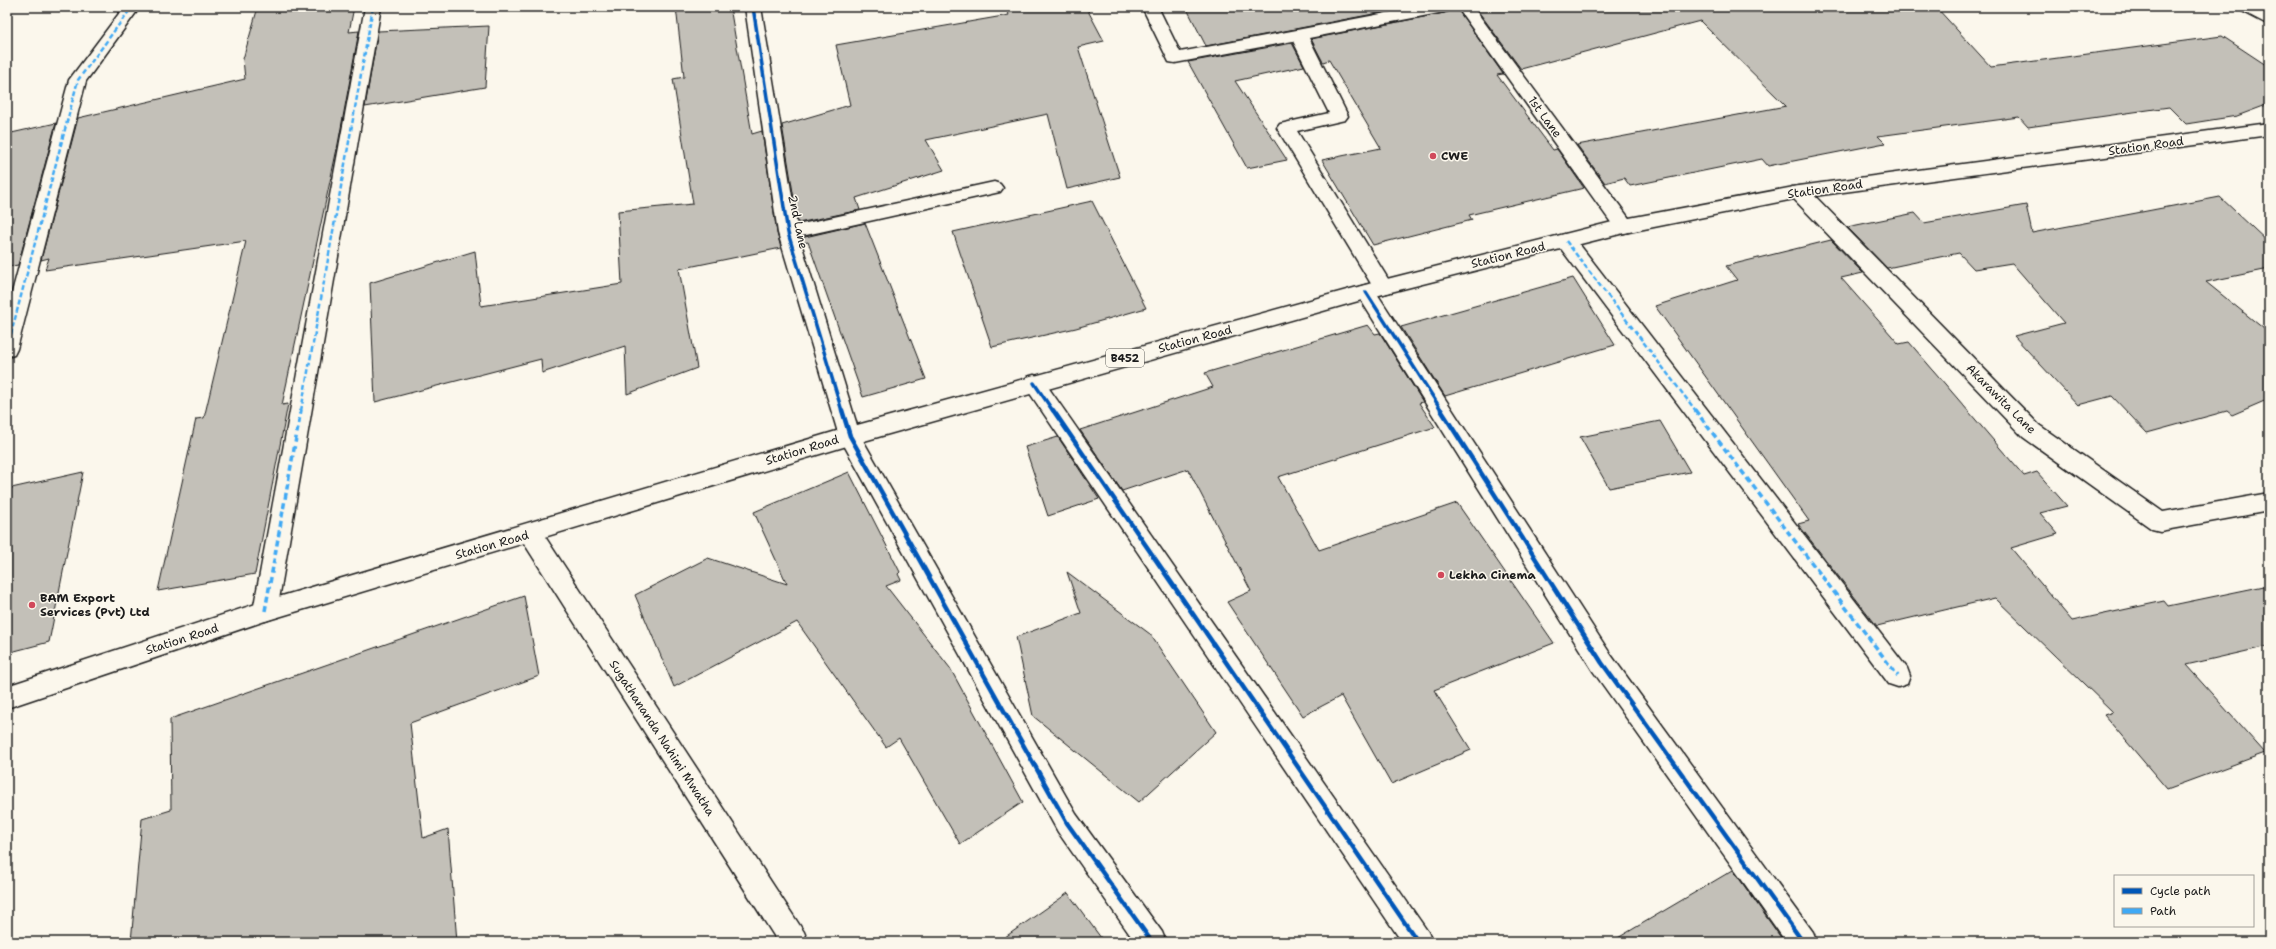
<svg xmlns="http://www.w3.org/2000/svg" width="2276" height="949" viewBox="0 0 2276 949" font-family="'Shantell Sans',sans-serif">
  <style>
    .building { fill: #c3c0b8; stroke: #1c1c1c }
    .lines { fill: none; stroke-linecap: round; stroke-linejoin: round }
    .service-casing { stroke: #1c1c1c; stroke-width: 3 }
    .minor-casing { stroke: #1c1c1c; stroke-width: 3 }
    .primary-casing { stroke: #1c1c1c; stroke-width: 3 }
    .trunk-casing { stroke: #1c1c1c; stroke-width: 3 }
    .service { fill: #fbf7ec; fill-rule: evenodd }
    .minor { fill: #fbf7ec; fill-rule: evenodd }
    .primary { fill: #fbf7ec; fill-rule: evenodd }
    .trunk { fill: #fbf7ec; fill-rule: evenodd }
    .quiet-far1 { stroke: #3fa9f5; stroke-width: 2.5; stroke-dasharray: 5 2.5; stroke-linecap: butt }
    .quiet { stroke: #3fa9f5; stroke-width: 3.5; stroke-dasharray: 6 3.5; stroke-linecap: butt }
    .cycleway-far1-casing { stroke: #fbf7ec; stroke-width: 5.5 }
    .cycleway-casing { stroke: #fbf7ec; stroke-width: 7 }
    .cycleway-far1 { stroke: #0057b8; stroke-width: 3.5 }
    .cycleway { stroke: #0057b8; stroke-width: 4.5 }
    .poi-dot { fill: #d1495b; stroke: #fbf7ec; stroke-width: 1.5 }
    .labels { text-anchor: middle; stroke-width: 3; stroke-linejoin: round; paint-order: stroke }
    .shield { fill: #fbf7ec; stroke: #5f5e5a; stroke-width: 1 }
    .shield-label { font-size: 11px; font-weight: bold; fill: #1c1c1c }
    .street-label { font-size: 12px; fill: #1c1c1c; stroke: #fbf7ec }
    .poi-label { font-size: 12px; font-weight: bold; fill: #1c1c1c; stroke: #fbf7ec; text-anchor: start }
  </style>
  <rect width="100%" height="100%" fill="#fbf7ec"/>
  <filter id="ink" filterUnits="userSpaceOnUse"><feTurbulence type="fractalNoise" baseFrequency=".025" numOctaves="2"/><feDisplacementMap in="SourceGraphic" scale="8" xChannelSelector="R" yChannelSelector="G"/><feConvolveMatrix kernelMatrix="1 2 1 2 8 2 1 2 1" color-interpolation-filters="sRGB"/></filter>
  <g filter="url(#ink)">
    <g class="building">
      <path d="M258 7H354L349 32 359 31 338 144 282 405 288 404 255 574 158 591 196 419 204 418 246 241 45 270 49 258 41 260 78 118 245 79 243 59Z"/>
      <path d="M676 7H730L752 134 762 131 777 233 781 248 679 269 697 368 627 394 625 346 542 373 541 359 375 402 370 283 475 251 481 306 622 284 618 211 693 204 673 79 684 77Z"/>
      <path d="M1005 7H1086L1104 41 1078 47 1120 177 1067 189 1048 114 926 140 944 170 856 198 860 210 798 223 782 125 850 105 836 45 1009 15Z"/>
      <path d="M1186 7H1410L1206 46Z"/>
      <path d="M1453 7H1456L1503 74 1497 75 1553 150 1557 149 1584 188 1469 215 1472 220 1373 245 1322 160 1381 148 1329 60 1323 62 1311 39 1444 13 1450 11Z"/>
      <path d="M1475 7H1936L1991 67 2222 36 2269 67V104L2237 116 2186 124 2169 107 2028 127 2019 117 1878 136 1885 143 1768 166 1762 159 1630 186 1624 178 1605 183 1577 145 1786 106 1700 21 1521 69Z"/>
      <path d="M489 26 485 87 365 107 378 31Z"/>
      <path d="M1292 43 1304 66 1235 81 1287 160 1247 168 1188 62Z"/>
      <path d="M56 123 18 265 7 267V134Z"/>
      <path d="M2220 197 2269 243V269L2206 282 2269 333V399L2232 415 2227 411 2147 433 2112 396 2078 405 2014 336 2064 323 2012 263 1974 269 1959 253 1887 268 1847 227 1915 213 1924 223 2026 205 2032 233Z"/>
      <path d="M1092 201 1146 308 1076 328 992 347 953 232Z"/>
      <path d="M865 223 926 379 863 397 808 242 803 243 801 238Z"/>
      <path d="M1831 240 1863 273 1841 278 1899 344 1909 342 2024 476 2037 472 2067 506 2040 513 2058 534 2011 548 2072 621 2164 601 2168 606 2269 585V646L2186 665 2265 753 2167 789 2104 715 2113 712 1995 598 1877 626 1798 524 1809 521 1655 306 1737 280 1726 266Z"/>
      <path d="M1573 278 1615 345 1445 396 1401 327Z"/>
      <path d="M1368 325 1375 334 1380 333 1423 402 1419 403 1435 427 1278 477 1319 550 1457 503 1554 643 1434 690 1471 750 1391 784 1341 696 1303 716 1227 602 1251 591 1188 469 1122 491 1080 430 1213 387 1205 373Z"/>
      <path d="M1660 421 1690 472 1609 488 1580 437Z"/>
      <path d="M1058 437 1099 499 1048 516 1025 447Z"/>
      <path d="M83 472 49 642 7 653V489Z"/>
      <path d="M849 472 900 572 898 574 901 580 886 586 950 668 1023 802 960 844 899 738 886 747 797 622 674 687 635 595 708 558 787 584 754 512Z"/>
      <path d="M1067 572 1150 634 1216 732 1139 802 1033 716 1016 637 1081 613Z"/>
      <path d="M524 596 539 676 410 723 423 838 448 829 457 942H131L142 819 171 810 170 719Z"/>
      <path d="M1733 870 1784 942H1611Z"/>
      <path d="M1068 893 1104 942H998Z"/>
    </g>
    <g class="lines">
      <g class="service-casing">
        <path id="service" d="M994 182 1000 184 1003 188 1000 192 788 239 782 238 779 233 782 228 788 227Z"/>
      </g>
      <g class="minor-casing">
        <g id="minor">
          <path d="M124 7H140L86 81 17 349 14 355 7 357V311L69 80Z"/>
          <path d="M365 7H381L277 611 273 618 265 621 257 618 253 611Z"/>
          <path d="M745 7H761L798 233 860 435 1076 814 1162 932 1166 942H1135L1058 832 839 436 778 233Z"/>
          <path d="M1142 7H1158L1180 52 1418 7H1452L1450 10 1444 12 1309 38 1348 116 1345 120 1297 131 1393 287 1390 292 1383 294 1376 292 1611 655 1813 932 1817 942H1786L1593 671 1359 297 1356 292 1359 287 1366 285 1373 287 1277 128 1280 124 1329 113 1293 41 1175 63 1169 62 1167 58Z"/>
          <path d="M1457 7H1473L1631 221 1633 226 1631 231 1624 233 1617 231Z"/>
          <path d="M1799 186 1806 187 2039 425 2163 512 2269 493V511L2160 531 2152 529 2023 437 1792 197 1790 192 1792 187Z"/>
          <path d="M1566 234 1573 236 1907 668 1910 676 1907 684 1898 687 1889 684 1559 246 1556 241 1559 236Z"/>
          <path d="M1034 375 1041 377 1428 932 1432 942H1402L1027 389 1024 383 1027 377Z"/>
          <path d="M530 523 538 526 804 932 808 942H778L522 540 519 533 522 526Z"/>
        </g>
      </g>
      <g class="primary-casing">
        <path id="primary" d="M2269 123V135L1799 198 1624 233 1383 294 850 445 265 621 7 708V686L265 601 850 427 1383 280 1624 219 1799 186Z"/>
      </g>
      <g class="trunk-casing">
        <path id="trunk" d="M2238 7H2258L2269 13V25L2240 10Z"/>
      </g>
      <use href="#service" class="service"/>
      <use href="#minor" class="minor"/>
      <use href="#primary" class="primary"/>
      <use href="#trunk" class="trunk"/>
      <g class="quiet-far1">
        <path d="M1566 241 1696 411"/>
        <path d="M7 349 78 80 132 7"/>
        <path d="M301 411 373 7"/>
      </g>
      <g class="quiet">
        <path d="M1695 410 1898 676"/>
        <path d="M265 611 301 410"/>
      </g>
      <g class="cycleway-far1-casing">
        <g id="cycleway-far1">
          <path d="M753 7 788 233 842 411"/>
          <path d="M1366 292 1442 411"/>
          <path d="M1034 383 1053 411"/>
        </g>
      </g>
      <g class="cycleway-casing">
        <g id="cycleway">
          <path d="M842 410 850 436 1067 823 1152 942"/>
          <path d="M1053 410 1418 942"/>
          <path d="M1441 410 1602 663 1803 942"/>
        </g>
      </g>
      <use href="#cycleway-far1" class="cycleway-far1"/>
      <use href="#cycleway" class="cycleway"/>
    </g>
  </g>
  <g class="poi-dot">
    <circle cx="1433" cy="156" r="4"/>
    <circle cx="1441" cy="575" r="4"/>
    <circle cx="32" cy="605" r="4"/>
  </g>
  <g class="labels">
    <rect class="shield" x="1106" y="349" width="38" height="18" rx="3"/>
    <g class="shield-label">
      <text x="1125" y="362">B452</text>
    </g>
    <g class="street-label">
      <text transform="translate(1545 117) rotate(54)" y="4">1st Lane</text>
      <text transform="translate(2146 146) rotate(-8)" y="4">Station Road</text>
      <text transform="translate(1825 189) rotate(-8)" y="4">Station Road</text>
      <text transform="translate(798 222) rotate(78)" y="4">2nd Lane</text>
      <text transform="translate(1508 255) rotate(-14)" y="4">Station Road</text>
      <text transform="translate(1195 339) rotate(-15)" y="4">Station Road</text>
      <text transform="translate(2001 399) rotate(45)" y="4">Akarawita Lane</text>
      <text transform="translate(802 450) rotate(-17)" y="4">Station Road</text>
      <text transform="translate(492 545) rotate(-16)" y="4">Station Road</text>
      <text transform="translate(182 639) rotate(-18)" y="4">Station Road</text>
      <text transform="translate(662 738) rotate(57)" y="4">Sugathananda Nahimi Mwatha</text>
    </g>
    <g class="poi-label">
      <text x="1441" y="160">CWE</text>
      <text x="1449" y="579">Lekha Cinema</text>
      <text x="40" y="602">BAM Export<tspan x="40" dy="14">Services (Pvt) Ltd</tspan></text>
    </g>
  </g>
  <rect width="2276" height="949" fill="none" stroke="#fbf7ec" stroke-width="24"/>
  <rect x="12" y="12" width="2252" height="925" fill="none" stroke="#1c1c1c" stroke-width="1.5" filter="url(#ink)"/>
  <rect x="2114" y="875" width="140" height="52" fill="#fbf7ec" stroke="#a29f99"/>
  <rect x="2122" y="888" width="20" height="6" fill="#0057b8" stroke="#a29f99"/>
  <text x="2150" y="895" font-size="12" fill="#1c1c1c">Cycle path</text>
  <rect x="2122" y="908" width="20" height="6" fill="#3fa9f5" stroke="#a29f99"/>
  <text x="2150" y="915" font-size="12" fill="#1c1c1c">Path</text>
</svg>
